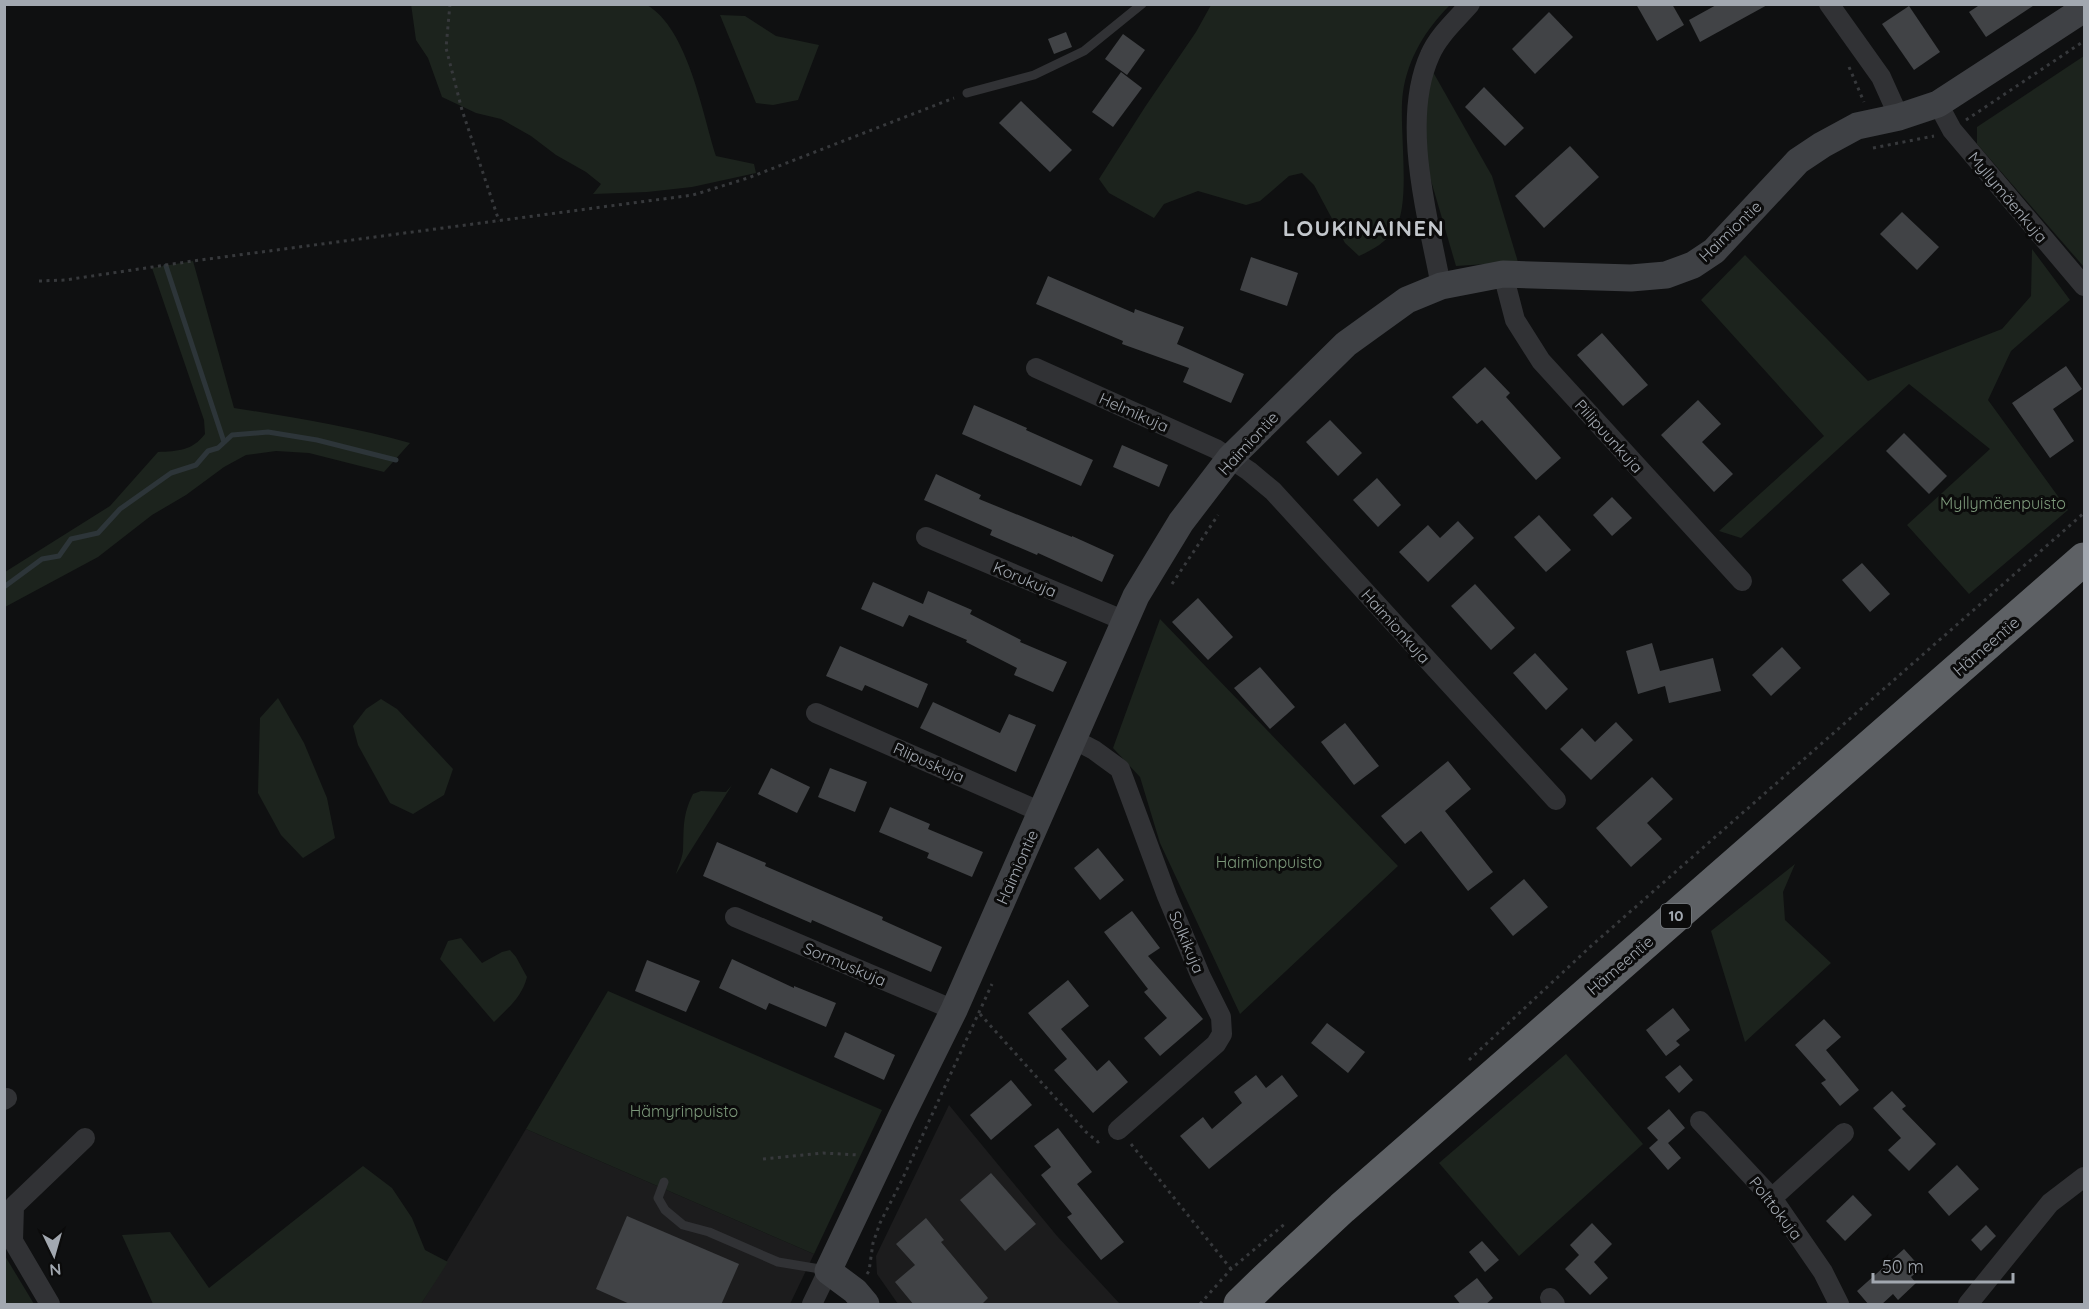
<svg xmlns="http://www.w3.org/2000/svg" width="2089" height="1309" viewBox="0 0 2089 1309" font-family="Quicksand,sans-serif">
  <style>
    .built { fill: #1c1c1d }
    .green { fill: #1c231d }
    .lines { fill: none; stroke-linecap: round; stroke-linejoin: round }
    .stream { stroke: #2d3539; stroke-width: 5 }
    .building { fill: #414346 }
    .path { stroke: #37393c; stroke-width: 3; stroke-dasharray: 3 4.5; stroke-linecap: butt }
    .lane { stroke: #313235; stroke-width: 9 }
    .street { stroke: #313235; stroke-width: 20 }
    .secondary { stroke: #3f4145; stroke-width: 27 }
    .highway { stroke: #5e6165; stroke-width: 33 }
    .labels { text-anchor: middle; stroke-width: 6; stroke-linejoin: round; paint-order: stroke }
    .shield { fill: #0b0b0b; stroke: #75797e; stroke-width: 1.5 }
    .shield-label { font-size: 15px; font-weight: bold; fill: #a2a8b0 }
    .street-label { font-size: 16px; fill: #a2a8b0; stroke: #0b0b0b }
    .park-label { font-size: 16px; fill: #7d997b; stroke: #0b0b0b }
    .district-label { font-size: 22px; font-weight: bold; letter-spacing: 1.5px; fill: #c3c7cc; stroke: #0b0b0b }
  </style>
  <rect width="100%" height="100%" fill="#0f1011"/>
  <g class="built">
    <path d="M949 1105 1057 1236 1120 1304H898L877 1274 876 1256Z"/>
    <path d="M526 1129 814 1254 790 1304H421Z"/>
  </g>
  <g class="green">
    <path d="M411 4 647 5C688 29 702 112 716 156L754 164 756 173 692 187 647 192 593 194 601 184 586 172 556 155 531 136 501 119 476 113 442 97 428 58 416 40Z"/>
    <path d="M1211 5H1450C1426 29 1408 58 1403 92 1398 125 1412 203 1395 229 1385 243 1374 249 1359 256L1345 243 1314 185 1302 173 1289 176 1260 201 1246 205 1198 191 1164 204 1154 218 1109 193 1099 179 1145 107 1196 32Z"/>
    <path d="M720 15 745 16 776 36 819 45 798 100 773 105 756 103Z"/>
    <path d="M2084 56V267L1977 144V127Z"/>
    <path d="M1433 72 1492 176 1518 262 1456 266 1427 167 1423 115Z"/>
    <path d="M2032 249 2070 300 2011 351 1988 400 2068 510 1969 594 1907 525 1990 449 1909 384 1741 538 1719 531 1824 436 1701 300 1745 255 1868 381 2002 329 2031 296Z"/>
    <path d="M193 261 234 408C293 417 352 427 410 443L384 472 309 453 276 451 246 455 224 467 186 495 152 515 98 557 5 607V572L110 506 158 452C178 451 192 451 205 434L204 420 152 268Z"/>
    <path d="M1160 619 1398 866 1240 1014 1160 843 1140 777 1113 748Z"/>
    <path d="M278 698 304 743 327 798 335 838 303 858 281 835 258 793 260 718Z"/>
    <path d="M381 699 397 709 453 769 444 795 413 814 390 803 358 745 353 726 366 709Z"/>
    <path d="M732 785 676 874C678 867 682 859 683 851 684 828 682 816 693 794L701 791 726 792Z"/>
    <path d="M1795 864 1783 892 1785 920 1831 963 1745 1042 1711 931Z"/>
    <path d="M461 938 482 963 502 952 510 950 516 957 527 977C522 997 508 1008 494 1022L440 959 448 941Z"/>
    <path d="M608 991 882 1110 814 1254 526 1129Z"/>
    <path d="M1566 1054 1643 1144 1519 1256 1439 1163Z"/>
    <path d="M363 1166 392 1188 412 1218 425 1250 448 1262 421 1304H153L122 1235 170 1232 209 1288Z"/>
    <path d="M4 1256H5L34 1304H5Z"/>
  </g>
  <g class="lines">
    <g class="stream">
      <path d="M166 266 224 442"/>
      <path d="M4 587 42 559 59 556 71 539 98 533 120 509 171 473 196 465 208 451 218 448 232 435 268 432 317 440 396 460"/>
    </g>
  </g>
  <g class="building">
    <path d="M1636 4H1672L1684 25 1657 41Z"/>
    <path d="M1718 4H1769L1700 42 1689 20Z"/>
    <path d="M1981 4H2036L1986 37 1969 12Z"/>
    <path d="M1909 6 1940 52 1914 70 1882 24Z"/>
    <path d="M1549 12 1573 37 1535 74 1512 49Z"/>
    <path d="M1066 32 1072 47 1054 54 1048 39Z"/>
    <path d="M1123 34 1145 50 1127 75 1105 59Z"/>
    <path d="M1121 72 1142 88 1113 127 1092 112Z"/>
    <path d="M1484 87 1524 128 1505 146 1465 107Z"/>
    <path d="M1021 101 1072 150 1050 172 999 123Z"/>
    <path d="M1570 146 1599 177 1544 228 1515 196Z"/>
    <path d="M1902 212 1939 247 1917 270 1880 234Z"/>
    <path d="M1251 257 1298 273 1287 306 1240 290Z"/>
    <path d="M1048 276 1134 313 1135 309 1184 327 1177 344 1244 374 1231 403 1183 382 1189 368 1122 344 1123 341 1036 304Z"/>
    <path d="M1602 333 1648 385 1623 406 1577 355Z"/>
    <path d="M2066 366 2082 389 2053 409 2074 441 2050 458 2012 403Z"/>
    <path d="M1485 367 1510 393 1506 397 1561 458 1536 480 1482 420 1477 424 1452 397Z"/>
    <path d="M1698 400 1721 424 1702 442 1733 474 1714 492 1661 435Z"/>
    <path d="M974 405 1027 428 1026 430 1093 460 1081 486 962 434Z"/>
    <path d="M1330 420 1362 453 1338 476 1306 442Z"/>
    <path d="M1904 433 1947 476 1929 494 1886 451Z"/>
    <path d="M1122 445 1168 465 1159 487 1113 467Z"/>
    <path d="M936 474 981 495 979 499 1072 537V536L1114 555 1102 582 1038 553 1037 555 990 535 992 530 924 500Z"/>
    <path d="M1377 478 1401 505 1378 527 1353 500Z"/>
    <path d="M1612 497 1632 518 1612 536 1593 515Z"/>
    <path d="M1539 515 1571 550 1546 572 1514 537Z"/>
    <path d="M1458 521 1474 538 1428 582 1399 552 1428 525 1440 538Z"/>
    <path d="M1862 563 1890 594 1870 612 1842 580Z"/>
    <path d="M873 582 923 604 928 591 972 610 970 614 1021 640 1020 642 1067 662 1053 692 1014 675 1017 668 966 642 967 640 909 615 903 627 861 609Z"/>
    <path d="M1475 584 1515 628 1491 650 1451 606Z"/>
    <path d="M1198 598 1233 637 1208 660 1172 622Z"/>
    <path d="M1652 643 1660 671 1713 658 1721 691 1669 703 1665 686 1638 694 1626 651Z"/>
    <path d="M840 646 928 684 918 708 865 685 862 691 826 676Z"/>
    <path d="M1782 647 1801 668 1771 696 1752 675Z"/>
    <path d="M1535 653 1568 689 1546 710 1513 673Z"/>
    <path d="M1260 667 1295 707 1270 729 1234 688Z"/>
    <path d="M933 702 1000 733 1009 714 1036 725 1016 772 920 728Z"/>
    <path d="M1616 722 1633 740 1591 780 1560 749 1582 728 1595 742Z"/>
    <path d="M1345 723 1379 766 1354 785 1321 742Z"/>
    <path d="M1448 761 1471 789 1445 811 1493 872 1468 891 1421 831 1405 844 1381 816Z"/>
    <path d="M771 768 810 787 797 813 758 794Z"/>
    <path d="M830 768 867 782 855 812 818 797Z"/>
    <path d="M1652 777 1673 799 1647 823 1662 839 1631 867 1596 828Z"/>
    <path d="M890 807 930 824 928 829 983 852 972 877 927 858 929 853 879 832Z"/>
    <path d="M717 842 766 863 765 866 883 917 882 920 942 947 931 972 812 920 811 923 703 876Z"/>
    <path d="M1098 848 1124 880 1100 900 1074 868Z"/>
    <path d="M1524 879 1548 907 1513 936 1490 908Z"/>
    <path d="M1132 911 1160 948 1148 956 1203 1019 1160 1056 1144 1038 1167 1018 1144 992 1148 989 1104 932Z"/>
    <path d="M732 959 794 988V986L836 1003 826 1027 769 1003 766 1010 719 988Z"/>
    <path d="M647 960 700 981 686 1012 635 991Z"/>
    <path d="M1068 980 1089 1006 1061 1029 1097 1071 1109 1060 1128 1082 1093 1113 1054 1070 1067 1059 1028 1013Z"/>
    <path d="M1673 1008 1690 1030 1676 1041 1680 1045 1666 1056 1646 1030Z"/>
    <path d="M1824 1019 1841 1037 1826 1050 1859 1090 1840 1106 1821 1083 1826 1080 1795 1045Z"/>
    <path d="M1327 1023 1365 1052 1348 1073 1311 1043Z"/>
    <path d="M845 1032 895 1055 884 1080 834 1057Z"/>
    <path d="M1680 1065 1693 1080 1679 1093 1665 1077Z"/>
    <path d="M1256 1075 1266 1088 1282 1075 1298 1096 1209 1169 1180 1136 1203 1117 1212 1129 1242 1103 1234 1092Z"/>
    <path d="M1011 1080 1032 1105 991 1140 970 1115Z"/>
    <path d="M1892 1091 1906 1106 1902 1109 1936 1144 1909 1171 1888 1150 1901 1138 1873 1108Z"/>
    <path d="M1669 1109 1685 1128 1668 1143 1681 1158 1668 1170 1649 1148 1658 1140 1647 1128Z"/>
    <path d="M1058 1128 1092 1172 1077 1184 1124 1242 1101 1260 1067 1217 1072 1214 1041 1175 1051 1167 1034 1146Z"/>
    <path d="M1957 1165 1979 1189 1949 1216 1928 1192Z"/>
    <path d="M991 1173 1036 1224 1005 1251 960 1200Z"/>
    <path d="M1853 1195 1872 1215 1845 1241 1826 1221Z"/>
    <path d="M627 1216 739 1264 721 1305H632L596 1289Z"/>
    <path d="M926 1218 944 1240 941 1242 988 1298 981 1305H914L895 1282 915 1265 896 1244Z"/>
    <path d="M1592 1223 1612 1244 1594 1262 1608 1278 1590 1295 1565 1269 1579 1255 1570 1245Z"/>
    <path d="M1986 1225 1996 1236 1981 1251 1971 1240Z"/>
    <path d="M1482 1241 1499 1260 1485 1272 1469 1252Z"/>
    <path d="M1904 1249 1921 1268 1911 1277 1916 1283 1898 1300 1893 1294 1881 1305H1869L1857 1291Z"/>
    <path d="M1477 1278 1493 1298 1485 1305H1461L1454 1296Z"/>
  </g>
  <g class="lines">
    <g class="path">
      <path d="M450 4 446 48 462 110 499 221"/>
      <path d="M1849 67 1864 102"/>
      <path d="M1966 120 2084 41"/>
      <path d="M1873 148 1934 136"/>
      <path d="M39 281 65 280 193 261 693 195 748 178 954 98"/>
      <path d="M1172 584 1218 515"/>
      <path d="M980 1014 1086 1132 1098 1142 1103 1139"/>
      <path d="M1469 1060 1590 947 2084 513"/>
      <path d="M1131 1144 1231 1269"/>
      <path d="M763 1159 823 1153 859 1155"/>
      <path d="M867 1274 869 1271 873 1243 880 1223 902 1180 992 984"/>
      <path d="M1200 1304 1231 1269 1287 1222"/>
    </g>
    <g class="lane">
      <path d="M967 93 1034 75 1084 51 1142 4"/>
      <path d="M664 1182 658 1198 665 1210 683 1225 709 1232 778 1262 826 1270"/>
    </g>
    <g class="street">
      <path d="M1829 4 1881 77 1899 117"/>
      <path d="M1938 104 1952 130 2084 286"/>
      <path d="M1503 274 1515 320 1541 361 1742 581"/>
      <path d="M1441 286C1428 217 1400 121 1430 55 1438 36 1456 20 1470 4"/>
      <path d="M1036 368 1216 449 1249 471 1273 491 1556 800"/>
      <path d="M926 537 1125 621"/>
      <path d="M816 713 1041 812"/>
      <path d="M1073 739 1094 750 1120 769 1167 896 1201 977 1221 1017 1222 1034 1216 1044 1118 1130"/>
      <path d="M735 917 954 1010"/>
      <path d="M4 1100 7 1098"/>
      <path d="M1700 1121 1772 1198 1823 1272 1839 1304"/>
      <path d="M1772 1198 1844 1133"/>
      <path d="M1550 1298 1555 1304"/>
      <path d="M50 1304 13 1241 14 1206 85 1138"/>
      <path d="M812 1304 828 1271"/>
      <path d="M1968 1304 2050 1203 2084 1177"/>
    </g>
    <path class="secondary" d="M866 1304 855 1291 828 1271 902 1115 954 1010 1136 596 1181 522 1230 458 1346 344 1407 300 1441 286 1503 274 1631 278 1666 275 1693 265 1714 251 1798 161 1822 145 1857 126 1899 117 1938 104 2084 9"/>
    <path class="highway" d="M1240 1304 1269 1276 1342 1208 2084 559"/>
  </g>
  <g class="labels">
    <rect class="shield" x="1661" y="904" width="30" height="24" rx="4.5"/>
    <g class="shield-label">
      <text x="1676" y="921">10</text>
    </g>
    <g class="street-label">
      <text transform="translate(2008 197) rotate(50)" y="6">Myllymäenkuja</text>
      <text transform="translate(1730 231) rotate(-44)" y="6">Haimiontie</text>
      <text transform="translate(1134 412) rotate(24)" y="6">Helmikuja</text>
      <text transform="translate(1609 436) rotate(48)" y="6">Piilipuunkuja</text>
      <text transform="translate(1248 443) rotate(-47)" y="6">Haimiontie</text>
      <text transform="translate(1025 579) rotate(23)" y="6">Korukuja</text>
      <text transform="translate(1396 626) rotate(48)" y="6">Haimionkuja</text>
      <text transform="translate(1986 646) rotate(-41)" y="6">Hämeentie</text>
      <text transform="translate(929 762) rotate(24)" y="6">Riipuskuja</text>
      <text transform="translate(1017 867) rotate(-66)" y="6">Haimiontie</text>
      <text transform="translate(1187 942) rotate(67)" y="6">Solkikuja</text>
      <text transform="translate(845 964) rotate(23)" y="6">Sormuskuja</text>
      <text transform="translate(1620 965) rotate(-41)" y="6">Hämeentie</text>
      <text transform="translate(1776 1208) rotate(52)" y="6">Polttokuja</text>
    </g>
    <g class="park-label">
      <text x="2003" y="509">Myllymäenpuisto</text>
      <text x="1269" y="868">Haimionpuisto</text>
      <text x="684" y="1117">Hämyrinpuisto</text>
    </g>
    <g class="district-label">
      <text x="1364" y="236">LOUKINAINEN</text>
    </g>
  </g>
  <rect width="2089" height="1309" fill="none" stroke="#a2a8b0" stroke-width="12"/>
  <g transform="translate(54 1255) rotate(175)" stroke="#0b0b0b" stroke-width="4.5" paint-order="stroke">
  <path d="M0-4.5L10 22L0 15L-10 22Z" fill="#a2a8b0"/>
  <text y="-9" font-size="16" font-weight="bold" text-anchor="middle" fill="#a2a8b0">N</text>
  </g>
  <path d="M1873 1273v9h140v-9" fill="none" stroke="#a2a8b0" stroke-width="3"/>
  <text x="1882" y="1273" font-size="18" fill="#a2a8b0" stroke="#0b0b0b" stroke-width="4.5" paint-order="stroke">50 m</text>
</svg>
